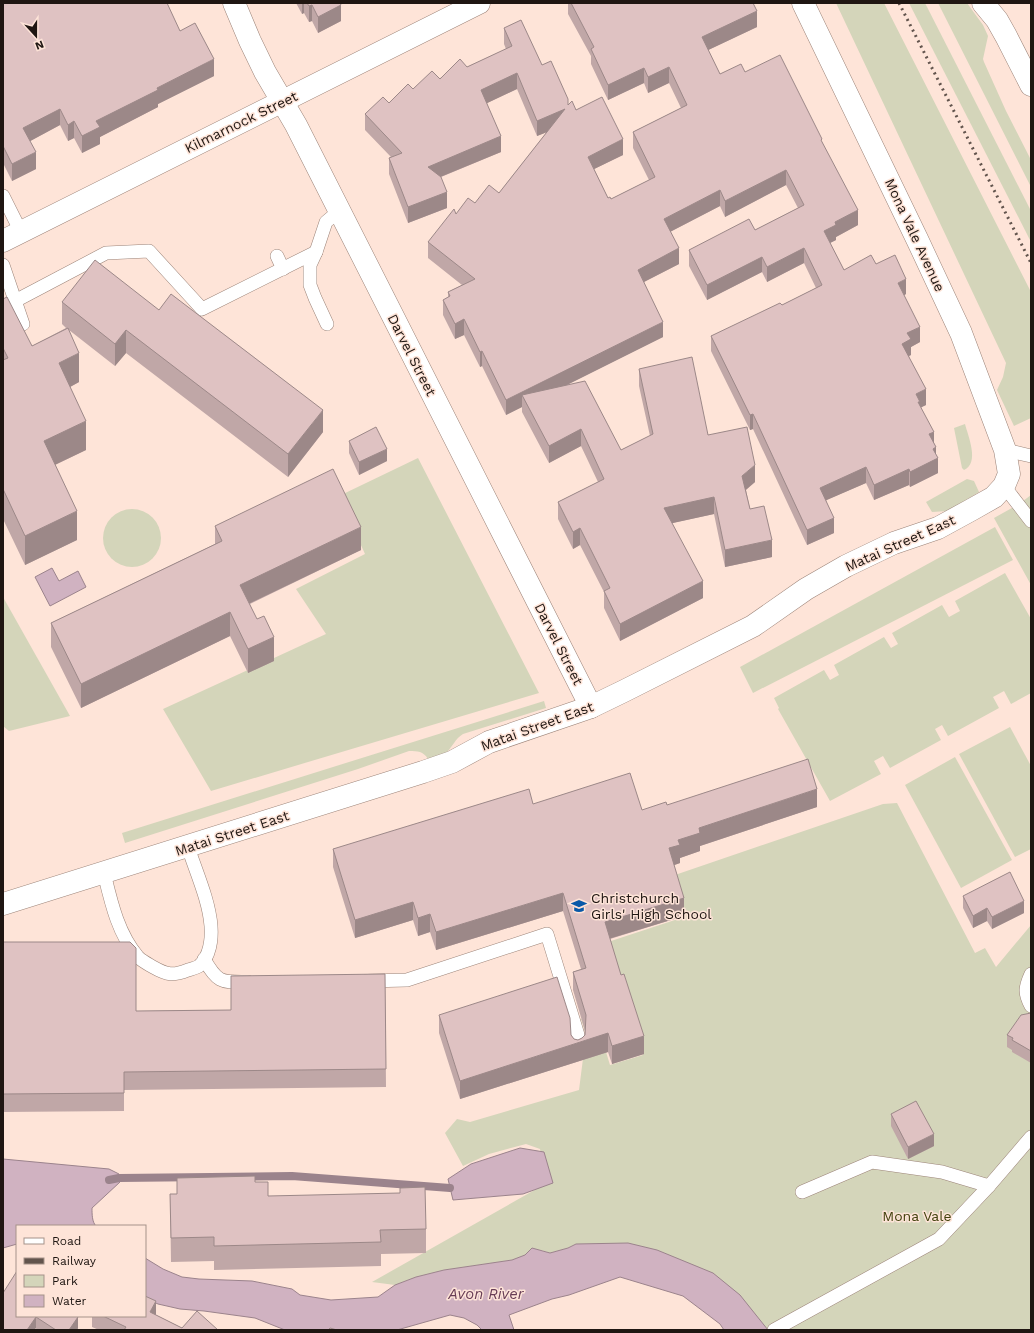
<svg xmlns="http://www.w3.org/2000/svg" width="1034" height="1333" viewBox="0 0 1034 1333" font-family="'Work Sans',sans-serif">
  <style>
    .green { fill: #d4d5ba }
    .water { fill: #d0b2c1; stroke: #9b838c }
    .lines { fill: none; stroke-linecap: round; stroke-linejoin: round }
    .stream { stroke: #9b838c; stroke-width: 8 }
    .lane-casing { stroke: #9c8479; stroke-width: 14 }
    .street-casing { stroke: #9c8479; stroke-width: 23 }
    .secondary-casing { stroke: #9c8479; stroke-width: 23 }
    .lane { stroke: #fff; stroke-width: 13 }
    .street { stroke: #fff; stroke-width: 22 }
    .secondary { stroke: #fff; stroke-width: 22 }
    .rail { stroke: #62544d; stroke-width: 3; stroke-dasharray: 2 4; stroke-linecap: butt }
    .wall { fill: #c0a7a7 }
    .shaded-wall { fill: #9c8888 }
    .building { fill: #dfc2c2; stroke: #9c8888 }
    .labels { text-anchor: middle; stroke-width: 3; stroke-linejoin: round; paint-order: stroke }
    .street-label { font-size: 14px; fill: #1f1612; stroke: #fee4d8 }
    .poi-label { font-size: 14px; fill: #1f1612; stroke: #fee4d8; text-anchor: start }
    .park-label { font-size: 14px; fill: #42410d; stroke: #fee4d8 }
    .water-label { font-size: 15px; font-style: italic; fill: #683c55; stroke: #fee4d8 }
  </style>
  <rect width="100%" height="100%" fill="#fee4d8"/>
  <g class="green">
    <path d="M836 3H884L1031 292V418L1014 426 997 390 1003 377 1006 363Z"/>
    <path d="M909 3H925L1031 211V242Z"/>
    <path d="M938 3H967L983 25 988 36 983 59 984 62 1006 111 1031 160V187Z"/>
    <path d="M965 424C968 436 980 463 964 470L962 468 954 428Z"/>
    <path d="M418 458 539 693 211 791 163 709 326 634 296 589 365 554 339 496Z"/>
    <path d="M967 479 974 481 979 492 948 511 932 512 926 502Z"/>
    <path d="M1031 495V585L994 518 1019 504Z"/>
    <circle cx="132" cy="538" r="29"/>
    <path d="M995 527 1013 560 753 693 740 667Z"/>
    <path d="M1005 573 1031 619V693L1011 704 1004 691 993 697 999 708 948 736 942 725 935 729 941 740 890 768 883 756 874 761 881 774 830 801 778 709 779 708 774 698 824 670 830 680 839 675 834 665 884 637 891 648 898 644 892 633 942 605 949 617 960 611 955 601Z"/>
    <path d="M3 597 70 716 9 731 3 726Z"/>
    <path d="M544 701 546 708 463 734C455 739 453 746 447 752 442 756 434 757 428 759 423 751 418 751 409 751L358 769 125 843 122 833Z"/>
    <path d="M1010 727 1031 766V849L1015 857 959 754Z"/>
    <path d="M955 757 1012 860 961 888 905 785Z"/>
    <path d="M897 803 975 953 985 948 996 967 1031 925V1330H768L756 1316 680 1261 657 1250 576 1244 568 1248 550 1253 541 1250 512 1260 444 1270 416 1277 395 1285 372 1282 547 1183 540 1149 526 1144 489 1154 463 1166 445 1133 457 1119 470 1122 579 1090 586 1035 581 1019 595 1016 610 1065 643 1055 608 942 684 917 672 876 883 804Z"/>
  </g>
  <g class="water">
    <path d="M52 568 59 581 78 571 86 587 50 606 35 577Z"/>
    <path d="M520 1148 544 1152 553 1183 523 1194 453 1200 448 1179 471 1164Z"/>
    <path d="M3 1159 109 1169 119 1174 120 1182 92 1208C92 1214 92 1222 96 1226H17V1244L3 1248Z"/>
    <path d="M628 1243 657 1250 713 1273 740 1295 768 1330H724L720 1324 683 1296 620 1277 569 1295 552 1299 509 1315 514 1330H482L477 1325 464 1318 450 1315 397 1330H285L255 1318 204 1311 180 1309 158 1304 145 1298V1258L163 1269 182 1277 199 1279 252 1281 292 1289 300 1295 331 1300 378 1297 395 1285 416 1277 444 1270 512 1260 525 1255 532 1248 550 1253 568 1248 576 1244Z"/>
  </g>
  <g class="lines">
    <path class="stream" d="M109 1180 119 1178 292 1176 450 1188"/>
    <g class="lane-casing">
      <g id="lane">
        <path d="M3 196 21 232"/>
        <path d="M277 256 283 269"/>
        <path d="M3 265 23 324"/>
        <path d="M15 301 106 253 149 251 202 309 316 252"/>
        <path d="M327 324 315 298 310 285V265L316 252 326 222 339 211"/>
        <path d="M1005 450 1031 456"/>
        <path d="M1004 486 1031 521"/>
        <path d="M104 873C111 902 118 934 138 957 142 961 148 964 153 967 167 975 173 976 188 970 191 969 196 968 199 966 210 957 212 939 211 926 209 900 196 872 188 847"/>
        <path d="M204 959C218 984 222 982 248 982"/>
        <path d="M1031 974C1025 987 1024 993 1031 1006"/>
        <path d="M367 981 407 980 547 934 578 1035V1050"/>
        <path d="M802 1192 872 1162 942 1172 989 1186"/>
        <path d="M774 1330 939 1239 989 1186 1031 1137"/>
      </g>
    </g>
    <g class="street-casing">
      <g id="street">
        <path d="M234 3 250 41 265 72 296 125 591 707"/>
        <path d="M983 3 997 20 1006 36 1031 85"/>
        <path d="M3 904 423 772 452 762 489 742 591 707 624 691 753 626 806 589 846 566 894 543 938 528 971 510 994 497 1004 486 1009 474 1005 450 961 333 917 239 803 3"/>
      </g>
    </g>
    <g class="secondary-casing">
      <path id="secondary" d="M3 241 479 3"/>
    </g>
    <use href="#lane" class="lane"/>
    <use href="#street" class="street"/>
    <use href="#secondary" class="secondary"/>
    <path class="rail" d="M899 3 1031 263"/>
  </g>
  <g class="wall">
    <path d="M3 3 180 31 214 76 158 104V107L100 137V144L82 153 74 138 68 141 60 125 30 141 36 169 12 181 3 163Z"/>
    <path d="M296 3H340L341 21 318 33 312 21 309 22 304 13 302 14Z"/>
    <path d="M568 3H753L757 27 708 50 720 74 745 72 822 142 858 225 836 237V240L830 243 844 270 876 264 906 294 904 295 920 342 911 347V355L909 356 926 405 921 407 934 443 936 455 938 473 910 487 909 485 874 500 866 483 826 500 834 533 807 545 753 429 750 430 711 351V336L782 305 816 288 804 263 767 282 762 272 707 300 689 266V250L755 230 798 208 786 185 725 217 720 206 670 232 679 264 644 282 663 337 568 384 621 450 650 436 639 386V369L708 435 755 482 746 490 750 509 772 557 725 567 714 514 672 523 703 598 620 641 604 608V592L580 545 573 549 558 519V502L598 482 581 446 549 463 522 412V407L506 415 482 366 480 367 464 335 455 339 443 315V300L448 297V292L462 285 428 258V242L456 214 475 203 499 193 547 132 537 136 517 89 487 103 501 152 441 177 447 208 408 223 389 174V158L391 157 365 130V114L389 103 413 89 467 67 506 49 504 44V28L542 65 568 105 576 110 623 155 594 169 608 198 611 199 649 180 633 148V132L681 108 669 83 648 93 644 83 608 100 591 64V56L568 14Z"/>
    <path d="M3 299 32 346 66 328 62 324V302L159 310 323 432 288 477 126 353 115 366 69 330 79 382 70 387 86 450 55 465 77 540 25 565 3 519Z"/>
    <path d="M349 441 387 461 359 475 349 453Z"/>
    <path d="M215 526 361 550 250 604 274 661 248 673 230 636 81 708 51 647V623L215 544Z"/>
    <path d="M533 804 642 810 667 805 817 807 700 846V851L680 858V863L674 865 684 916 610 939 644 1054 612 1064 608 1052 460 1099 439 1033V1015L571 1035 574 1039 578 1040 582 1038 585 1035V1031L573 990V972L581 969 563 911 436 950 430 932 418 936 413 920 355 938 333 867V849Z"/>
    <path d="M963 896 1024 913 992 929 987 921 973 928 963 908Z"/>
    <path d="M3 942 136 1011 231 1010 385 974 386 1087 124 1090V1111L3 1112Z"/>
    <path d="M1031 1013V1063L1012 1052V1050L1007 1047V1035Z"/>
    <path d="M891 1114 934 1146 908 1159 891 1126Z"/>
    <path d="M177 1178 255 1182 268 1196 426 1229V1253L381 1254V1266L214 1270V1261L171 1262 170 1194H177Z"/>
    <path d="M156 1315 182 1328 218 1330H99L92 1327V1316H145Z"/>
    <path d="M17 1316 78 1317V1328L77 1330H38Z"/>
  </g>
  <g class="shaded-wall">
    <path d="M302 3H304V13L302 14Z"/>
    <path d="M312 5V21L309 22V6Z"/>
    <path d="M341 5V21L318 33V17Z"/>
    <path d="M757 11V27L702 53V37Z"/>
    <path d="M214 59V76L158 104V107L100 137V144L82 153V136L96 121 157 88Z"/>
    <path d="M669 67V83L648 93V77Z"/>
    <path d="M644 68V83L608 100V85Z"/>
    <path d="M517 73V89L481 106V90Z"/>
    <path d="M60 109V125L23 145V128Z"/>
    <path d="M565 109V125L537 136V121Z"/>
    <path d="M74 121V138L68 141V125Z"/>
    <path d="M501 136V152L428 182V167Z"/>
    <path d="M623 139V155L588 172V157Z"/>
    <path d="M36 152V169L12 181V164Z"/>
    <path d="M786 170V185L725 217V201Z"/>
    <path d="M720 190V206L664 235V219Z"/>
    <path d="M447 192V208L408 223V207Z"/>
    <path d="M858 210V225L836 237V240L824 246V231L835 222Z"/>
    <path d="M679 248V264L638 285V270Z"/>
    <path d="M804 248V263L767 282V267Z"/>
    <path d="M762 257V272L707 300V285Z"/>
    <path d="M906 279V294L898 299V283Z"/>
    <path d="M464 319V335L455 339V324Z"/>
    <path d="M663 322V337L527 405 522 395V407L506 415V400Z"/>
    <path d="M920 327V342L911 347V355L902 359V344L907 333Z"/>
    <path d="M126 330V353L115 366V344Z"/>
    <path d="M482 351V366L480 367V352Z"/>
    <path d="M79 353V382L59 393V363Z"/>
    <path d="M926 389V405L920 408 916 394Z"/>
    <path d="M323 410V432L288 477V454Z"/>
    <path d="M753 414V429L750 430V415Z"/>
    <path d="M86 421V450L44 470V441Z"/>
    <path d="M581 429V446L549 463V446Z"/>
    <path d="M934 432V447L929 434Z"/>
    <path d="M936 447V459L938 458V473L910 487V472L933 449Z"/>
    <path d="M387 449V461L359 475V462Z"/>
    <path d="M755 465V482L742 493V476Z"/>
    <path d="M866 467V483L820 503V488Z"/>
    <path d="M909 469V485L874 500V485Z"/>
    <path d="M714 497V514L664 525V508Z"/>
    <path d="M77 511V540L25 565V536Z"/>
    <path d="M834 518V533L807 545V530Z"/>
    <path d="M361 527V550L240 608V585Z"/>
    <path d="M580 528V545L573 549V532Z"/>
    <path d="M772 540V557L725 567V550Z"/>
    <path d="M703 581V598L620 641V624Z"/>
    <path d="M230 612V636L81 708V684Z"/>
    <path d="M274 637V661L248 673V649Z"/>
    <path d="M817 789V807L700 846V851L680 858V863L669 867V848L678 840 699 828Z"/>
    <path d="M563 893V911L436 950V932Z"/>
    <path d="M684 898V916L605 940V922Z"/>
    <path d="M1024 901V913L992 929V917Z"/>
    <path d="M413 902V920L355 938V920Z"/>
    <path d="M987 908V921L973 928V916Z"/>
    <path d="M430 914V932L418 936V918Z"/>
    <path d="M608 1033V1052L460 1099V1081Z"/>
    <path d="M644 1036V1054L612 1064V1046Z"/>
    <path d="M934 1134V1146L908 1159V1147Z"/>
    <path d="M156 1301V1317L150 1312Z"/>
    <path d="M36 1317V1328L34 1330H27Z"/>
    <path d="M78 1317V1328L77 1330H69Z"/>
  </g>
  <g class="building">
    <path d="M3 3H167L180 31 195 23 214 59 157 88 158 90 96 121 100 127 82 136 74 121 68 125 60 109 23 128 36 152 12 164 3 146Z"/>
    <path d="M307 3H340L341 5 318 17 312 5 309 6Z"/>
    <path d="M571 3H753L757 11 702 37 720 74 741 64 745 72 780 55 822 139 821 140 858 210 835 222 836 225 824 231 844 270 871 255 876 264 895 255 906 279 898 283 920 327 907 333 911 339 902 344 926 389 916 394 920 402H918L934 432 929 434 936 447 933 449 938 458 910 472 909 469 874 485 866 467 820 488 834 518 807 530 753 414 750 415 711 336 780 303 782 305 822 285 804 248 767 267 762 257 707 285 689 250 749 219 755 230 804 205 786 170 725 201 720 190 664 219 679 248 638 270 663 322 506 400 482 351 480 352 464 319 455 324 443 300 450 296 448 292 475 279 428 242 454 209 456 214 468 198 475 203 489 185 499 193 565 109 537 121 517 73 481 90 501 136 428 167 441 177 447 192 408 207 389 158 402 153 365 114 383 97 389 103 408 84 413 89 432 71 440 79 460 59 467 67 512 46 504 28 521 20 542 65 551 61 568 99V105L572 101 576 110 602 97 623 139 588 157 608 198 610 197 611 199 655 177 633 132 687 105 669 67 648 77 644 68 608 85 591 49 594 47Z"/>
    <path d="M95 260 159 310 171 294 323 410 288 454 126 330 115 344 62 302Z"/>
    <path d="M7 297 32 346 68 328 79 353 59 363 86 421 44 441 77 511 25 536 3 489V360L8 358 3 348V299Z"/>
    <path d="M692 357 708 435 747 427 755 465 742 476 750 509 764 506 772 540 725 550 714 497 664 508 703 581 620 624 604 591 610 588 580 528 573 532 558 502 604 479 581 429 549 446 522 395 585 381 621 450 653 434 639 369Z"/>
    <path d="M376 427 387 449 359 462 349 441Z"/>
    <path d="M333 469 361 527 240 585 257 619 264 616 274 637 248 649 230 612 81 684 51 623 222 541 215 526Z"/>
    <path d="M808 759 817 789 699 828 700 833 678 840 680 845 669 848 684 898 605 922 621 975 624 974 644 1036 612 1046 608 1033 460 1081 439 1015 557 977 570 1018 571 1035 574 1039 578 1040 582 1038 585 1035 586 1015 573 972 586 968 563 893 436 932 430 914 418 918 413 902 355 920 333 849 529 789 533 804 630 773 642 810 666 802 667 805Z"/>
    <path d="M1010 872 1024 901 992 917 987 908 973 916 963 896Z"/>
    <path d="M3 942H130L136 948V1011L231 1010V976L385 974 386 1069 124 1072V1093L3 1094Z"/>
    <path d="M1031 1013V1051L1012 1040 1013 1038 1007 1035 1021 1015Z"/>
    <path d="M916 1101 934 1134 908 1147 891 1114Z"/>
    <path d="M255 1176V1182H268V1196L400 1193V1188L425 1187 426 1229 380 1230 381 1242 214 1246V1237L171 1238 170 1194H177V1178Z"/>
    <path d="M17 1271V1316H77L78 1317 69 1330H56L36 1317 27 1330H3V1293Z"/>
    <path d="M145 1296 156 1301 150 1312 182 1328 197 1311 218 1330H124L126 1327 103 1316H145Z"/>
    <path d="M330 1328 337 1330H328Z"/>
  </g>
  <defs>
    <g id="school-bare" transform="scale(1.2)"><path d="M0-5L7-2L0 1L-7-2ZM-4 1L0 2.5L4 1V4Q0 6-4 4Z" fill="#0959a8" stroke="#fee4d8" stroke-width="2.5" paint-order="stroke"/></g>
  </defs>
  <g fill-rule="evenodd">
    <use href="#school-bare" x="579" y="906"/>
  </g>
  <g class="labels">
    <g class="street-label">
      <text transform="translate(241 122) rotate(-26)" y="5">Kilmarnock Street</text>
      <text transform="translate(915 235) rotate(65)" y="5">Mona Vale Avenue</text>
      <text transform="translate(412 355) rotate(63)" y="5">Darvel Street</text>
      <text transform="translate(900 543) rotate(-24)" y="5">Matai Street East</text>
      <text transform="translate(559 644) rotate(63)" y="5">Darvel Street</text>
      <text transform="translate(537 726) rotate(-20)" y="5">Matai Street East</text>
      <text transform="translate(232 833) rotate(-18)" y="5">Matai Street East</text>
    </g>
    <g class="poi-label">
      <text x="591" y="903">Christchurch<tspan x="591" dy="16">Girls' High School</tspan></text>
    </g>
    <g class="park-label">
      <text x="917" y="1221">Mona Vale</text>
    </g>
    <g class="water-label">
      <text x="486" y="1299">Avon River</text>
    </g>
  </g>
  <rect width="1034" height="1333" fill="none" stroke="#1f1612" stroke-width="8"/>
  <rect x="16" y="1225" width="130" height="92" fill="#fee4d8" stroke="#a59289"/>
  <rect x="24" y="1238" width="20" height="6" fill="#ffffff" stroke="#a59289"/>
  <text x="52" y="1245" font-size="12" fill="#1f1612">Road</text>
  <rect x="24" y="1258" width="20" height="6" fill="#62544d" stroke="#a59289"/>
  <text x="52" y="1265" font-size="12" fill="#1f1612">Railway</text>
  <rect x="24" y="1275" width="20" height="12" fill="#d4d5ba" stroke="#a59289"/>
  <text x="52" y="1285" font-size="12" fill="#1f1612">Park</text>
  <rect x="24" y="1295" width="20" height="12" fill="#d0b2c1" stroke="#a59289"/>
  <text x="52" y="1305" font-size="12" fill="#1f1612">Water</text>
  <g transform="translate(36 36) rotate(159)" stroke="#fee4d8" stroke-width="3" paint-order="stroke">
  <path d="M0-3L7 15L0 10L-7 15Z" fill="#1f1612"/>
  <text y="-6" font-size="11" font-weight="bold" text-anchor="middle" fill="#1f1612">N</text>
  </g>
</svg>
